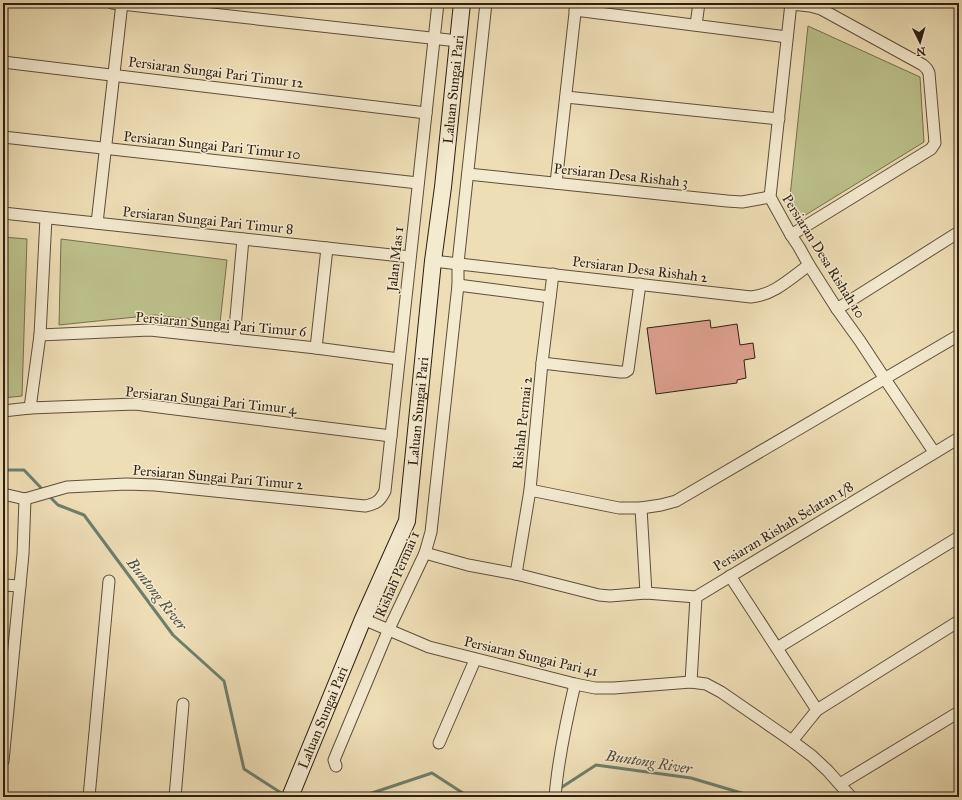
<svg xmlns="http://www.w3.org/2000/svg" width="962" height="800" viewBox="0 0 962 800" font-family="'IM FELL Great Primer',serif">
  <style>
    .green { fill: #bcc08b; stroke: #75704e }
    .lines { fill: none; stroke-linecap: round; stroke-linejoin: round }
    .stream { stroke: #6f7e6c; stroke-width: 3 }
    .building { fill: #dda08e; stroke: #2e1f10 }
    .minor-casing { stroke: #5e4f3a; stroke-width: 13 }
    .secondary-casing { stroke: #2e1f10; stroke-width: 18 }
    .minor { stroke: #f4ead0; stroke-width: 11 }
    .secondary { stroke: #f4ead0; stroke-width: 16 }
    .labels { text-anchor: middle; stroke-width: 3; stroke-linejoin: round; paint-order: stroke }
    .street-label { font-size: 14px; fill: #2e1f10; stroke: #f4ead0 }
    .water-label { font-size: 15px; font-style: italic; fill: #4f4e3e; stroke: #f4ead0 }
  </style>
  <rect width="100%" height="100%" fill="#eedeb6"/>
  <filter id="stains"><feTurbulence type="fractalNoise" baseFrequency=".005" numOctaves="4"/><feColorMatrix values="0 0 0 0 .2 0 0 0 0 .09 0 0 0 0 .02 0 0 0 .5 -.17"/></filter>
  <radialGradient id="worn" r=".72"><stop offset=".6" stop-color="#630" stop-opacity="0"/><stop offset="1" stop-color="#630" stop-opacity=".3"/></radialGradient>
  <g class="green">
    <path d="M808 26 920 77 924 142 799 219 789 206Z"/>
    <path d="M3 237 27 239 22 396 3 398Z"/>
    <path d="M61 239 227 260 220 323 155 315 59 325Z"/>
  </g>
  <g class="lines">
    <g class="stream">
      <path d="M3 470H24L44 491"/>
      <path d="M48 495 58 505 84 515 173 635 224 681 244 769 286 796"/>
      <path d="M559 789 596 765 691 778 755 797"/>
      <path d="M360 797 432 773 469 797"/>
      <path d="M547 797 553 793"/>
    </g>
  </g>
  <path class="building" d="M710 320 711 328 737 324 740 345 753 343 755 358 744 360 746 378 737 380V383L656 394 647 328Z"/>
  <g class="lines">
    <g class="minor-casing">
      <g id="minor">
        <path d="M112 3 458 41"/>
        <path d="M791 3 770 197 791 235 799 247 809 265 837 309 860 341 885 379 934 452"/>
        <path d="M791 4 810 6 821 9 923 65 927 69 929 73 935 143 931 149 791 235"/>
        <path d="M575 10 787 37"/>
        <path d="M696 25 699 3"/>
        <path d="M3 62 426 113"/>
        <path d="M566 97 779 119"/>
        <path d="M3 137 418 183"/>
        <path d="M468 174 727 201 742 202 770 197"/>
        <path d="M556 183 576 4"/>
        <path d="M3 213 410 257"/>
        <path d="M97 223 122 3"/>
        <path d="M433 261 751 297C774 295 791 278 809 265"/>
        <path d="M458 285 550 297"/>
        <path d="M837 309 959 232"/>
        <path d="M40 335 150 330 316 348 399 359"/>
        <path d="M234 339 243 239"/>
        <path d="M316 348 327 248"/>
        <path d="M542 363 620 372H625L628 370 640 284"/>
        <path d="M30 408 40 335 46 218"/>
        <path d="M3 411 30 408 135 404 391 436"/>
        <path d="M530 490 619 508H641L661 505 676 501 959 335"/>
        <path d="M3 494 25 499"/>
        <path d="M25 499 67 487 126 484 155 485 365 506C376 504 380 501 385 491L438 3"/>
        <path d="M641 508 646 593"/>
        <path d="M425 553 468 565 516 574 599 595 610 596 646 593 696 597"/>
        <path d="M516 574 530 490 542 363 553 274"/>
        <path d="M730 576 817 710"/>
        <path d="M3 585 20 586"/>
        <path d="M363 619 429 647 575 684 595 688H614L691 682 706 684 721 692 792 741 812 756 828 771 851 797"/>
        <path d="M777 648 959 537"/>
        <path d="M691 682 696 597 959 438"/>
        <path d="M792 741 817 710 959 621"/>
        <path d="M439 743 475 660"/>
        <path d="M3 761 23 554 25 499"/>
        <path d="M336 766 334 760 339 748 388 631 425 553 431 532 458 285V263L486 3"/>
        <path d="M840 784 959 712"/>
        <path d="M89 797 109 581"/>
        <path d="M175 797 183 704"/>
        <path d="M555 797C558 759 566 722 575 684"/>
      </g>
    </g>
    <g class="secondary-casing">
      <g id="secondary">
        <path id="s1" d="M290 797 363 619 407 521 433 261 443 187 462 3"/>
      </g>
    </g>
    <use href="#minor" class="minor"/>
    <use href="#secondary" class="secondary"/>
  </g>
  <g class="labels">
    <g class="street-label">
      <text transform="translate(216 72) rotate(7)" y="5">Persiaran Sungai Pari Timur 12</text>
      <text dy="5" stroke="none"><textPath href="#s1" startOffset="734">Laluan Sungai Pari</textPath></text>
      <text transform="translate(212 145) rotate(6)" y="5">Persiaran Sungai Pari Timur 10</text>
      <text transform="translate(621 175) rotate(6)" y="5">Persiaran Desa Rishah 3</text>
      <text transform="translate(208 220) rotate(6)" y="5">Persiaran Sungai Pari Timur 8</text>
      <text transform="translate(824 256) rotate(58)" y="5">Persiaran Desa Rishah 10</text>
      <text transform="translate(395 259) rotate(-84)" y="5">Jalan Mas 1</text>
      <text transform="translate(640 269) rotate(7)" y="5">Persiaran Desa Rishah 2</text>
      <text transform="translate(221 324) rotate(5)" y="5">Persiaran Sungai Pari Timur 6</text>
      <text transform="translate(211 400) rotate(6)" y="5">Persiaran Sungai Pari Timur 4</text>
      <text dy="5" stroke="none"><textPath href="#s1" startOffset="410">Laluan Sungai Pari</textPath></text>
      <text transform="translate(522 423) rotate(-84)" y="5">Rishah Permai 2</text>
      <text transform="translate(218 477) rotate(5)" y="5">Persiaran Sungai Pari Timur 2</text>
      <text transform="translate(783 526) rotate(-31)" y="5">Persiaran Rishah Selatan 1/8</text>
      <text transform="translate(397 574) rotate(-67)" y="5">Rishah Permai 1</text>
      <text transform="translate(531 656) rotate(13)" y="5">Persiaran Sungai Pari 41</text>
      <text dy="5" stroke="none"><textPath href="#s1" startOffset="86">Laluan Sungai Pari</textPath></text>
    </g>
    <g class="water-label">
      <text transform="translate(157 594) rotate(52)" y="5">Buntong River</text>
      <text transform="translate(649 762) rotate(9)" y="5">Buntong River</text>
    </g>
  </g>
  <rect width="962" height="800" fill="none" stroke="#eedeb6" stroke-width="16"/>
  <rect x="4" y="4" width="954" height="792" fill="none" stroke="#2e1f10" stroke-width="2"/>
  <rect x="8" y="8" width="946" height="784" fill="none" stroke="#2e1f10"/>
  <g transform="translate(920 42) rotate(175)" stroke="#f4ead0" stroke-width="3" paint-order="stroke">
  <path d="M0-3L7 15L0 10L-7 15Z" fill="#2e1f10"/>
  <text y="-6" font-size="11" font-weight="bold" text-anchor="middle" fill="#2e1f10">N</text>
  </g>
  <rect width="100%" height="100%" filter="url(#stains)"/>
  <rect width="100%" height="100%" fill="url(#worn)"/>
</svg>
